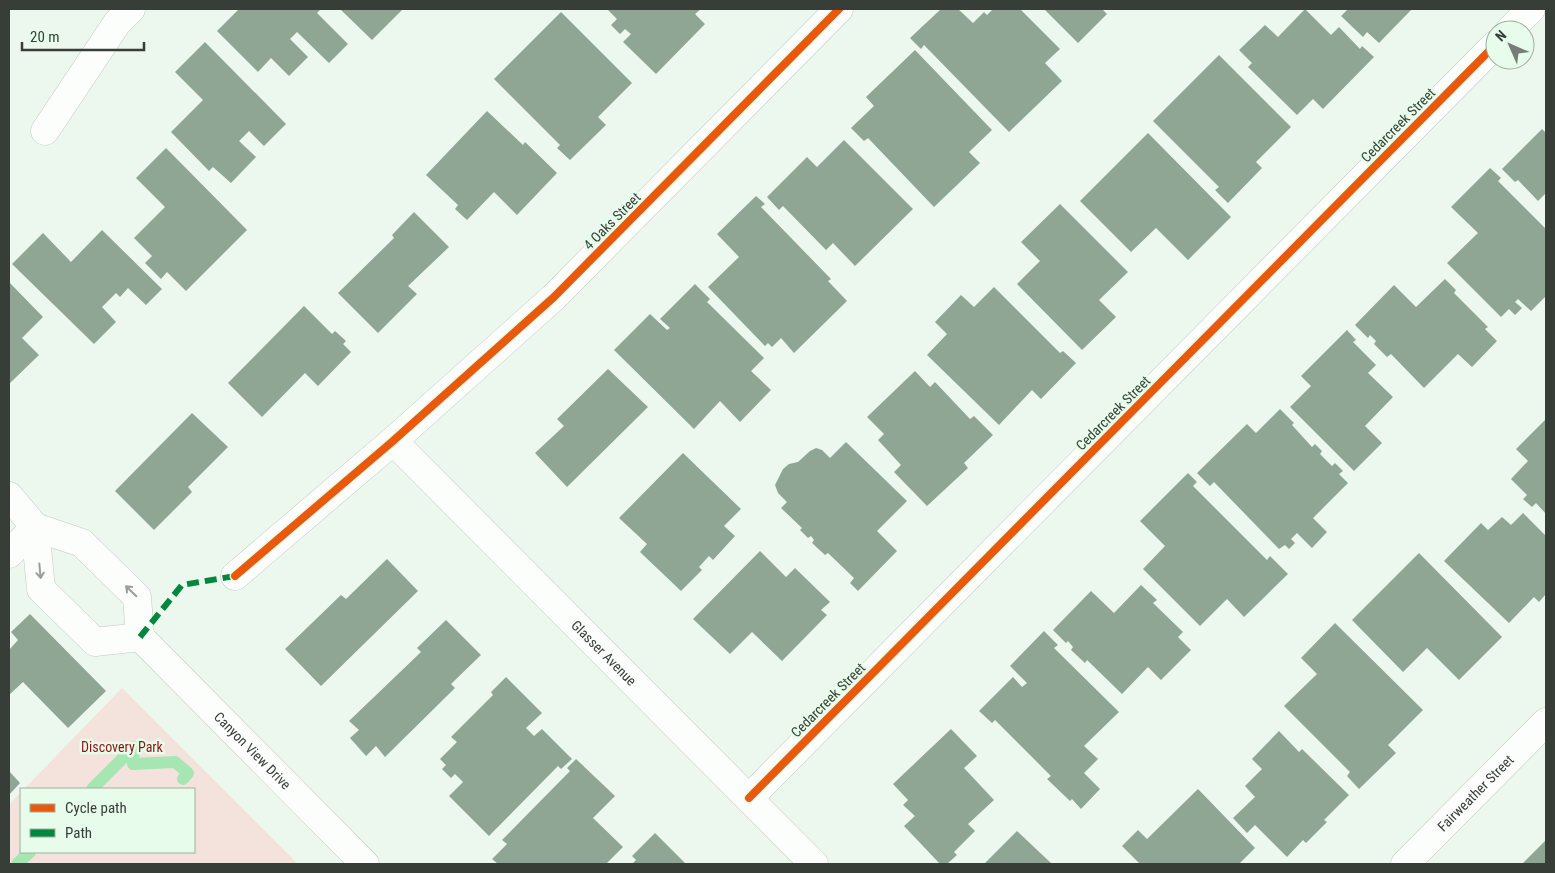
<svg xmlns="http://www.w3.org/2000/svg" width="1555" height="873" viewBox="0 0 1555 873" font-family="'Roboto Condensed',sans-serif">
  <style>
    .green { fill: #f4e3dc }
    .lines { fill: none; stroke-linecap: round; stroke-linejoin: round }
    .stream { stroke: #a6e6b2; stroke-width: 12 }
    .building { fill: #90a695 }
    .street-casing { stroke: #c2cbc4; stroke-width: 29 }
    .street { stroke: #fcfefc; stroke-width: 28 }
    .quiet { stroke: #00873e; stroke-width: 6; stroke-dasharray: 12 6; stroke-linecap: butt }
    .cycleway-casing { stroke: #e7fcea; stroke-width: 11 }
    .cycleway { stroke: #e8590c; stroke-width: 8 }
    .oneway { stroke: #999e9a }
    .labels { text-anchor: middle; stroke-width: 5; stroke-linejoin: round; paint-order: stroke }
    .street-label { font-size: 14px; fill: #363e37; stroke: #e7fcea }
    .park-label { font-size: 14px; fill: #901314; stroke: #e7fcea }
  </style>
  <rect width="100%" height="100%" fill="#ecf7ee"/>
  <path class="green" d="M122 688 298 864H9V805L21 792V852H194V789H24Z"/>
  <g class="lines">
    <g class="stream">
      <path d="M134 747 133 764 175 762 188 773 183 779"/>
      <path d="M92 789 134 747"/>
      <path d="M17 864 30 852"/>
    </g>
  </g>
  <g class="building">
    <path d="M239 9H321L317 13 348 44 329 63 297 32 290 39 308 57 289 76 271 58 258 72 217 31Z"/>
    <path d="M340 9H403L372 40Z"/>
    <path d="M607 9H701L695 14 705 24 656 74 623 42 631 34 625 29 620 34 611 25 617 19Z"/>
    <path d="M941 9H958L973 23 984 12 987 15 993 9H1020L1060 49 1045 63 1062 81 1009 132 924 45 921 49 910 38Z"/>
    <path d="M1044 9H1102L1107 14 1078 43Z"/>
    <path d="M1305 9 1331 35 1339 27 1360 49 1362 46 1374 57 1323 109 1313 99 1297 115 1248 67 1252 63 1239 50 1265 25 1278 37Z"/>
    <path d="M1348 9H1412L1379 43 1367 32 1363 37 1341 16Z"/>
    <path d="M561 12 632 83 598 117 606 125 570 160 557 148 560 145 494 79Z"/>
    <path d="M205 42 286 124 264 146 249 131 239 141 256 157 231 183 213 167 209 171 171 132 203 100 175 72Z"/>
    <path d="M915 50 992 130 969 152 980 163 934 207 868 138 864 141 851 128 874 106 866 97Z"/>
    <path d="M1219 55 1291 127 1256 162 1262 168 1228 203 1215 190 1219 187 1153 121Z"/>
    <path d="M487 111 523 145 525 142 557 173 517 215 494 192 467 220 455 209 458 205 426 175Z"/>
    <path d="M1542 129 1546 133V193L1538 201 1518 180 1515 182 1502 169Z"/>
    <path d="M1148 133 1231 217 1188 260 1156 228 1131 252 1080 201Z"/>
    <path d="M844 140 913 209 855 266 833 243 826 250 783 206 779 210 767 197 807 157 817 167Z"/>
    <path d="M166 148 247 230 186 291 167 272 161 279 145 263 152 256 134 238 165 207 136 178Z"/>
    <path d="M1490 168 1501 178 1498 181 1546 229V296L1531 311 1518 299 1515 302 1522 308 1515 315 1509 309 1501 317 1447 263 1478 233 1451 207Z"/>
    <path d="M756 196 765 204 761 207 831 279 828 281 847 301 794 353 781 338 772 347 768 343 765 346 708 287 739 257 717 234Z"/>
    <path d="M1060 204 1128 272 1099 300 1116 317 1082 350 1017 284 1040 261 1021 242Z"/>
    <path d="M414 212 449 247 408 286 417 294 378 333 338 293 394 238 392 235Z"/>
    <path d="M102 230 162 289 146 305 128 288 120 297 116 293 102 307 116 322 94 344 12 264 43 233 71 262Z"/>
    <path d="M1445 279 1456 290 1454 293 1488 327 1485 329 1497 341 1472 367 1458 354 1424 388 1391 354 1387 357 1374 344 1376 341 1370 335 1368 338 1355 325 1394 285 1416 307Z"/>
    <path d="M9 282 43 317 22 338 39 355 9 384Z"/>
    <path d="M695 284 710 299 707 302 764 358 751 371 771 390 740 422 720 401 694 429 614 350 650 314 667 330 670 328 660 319Z"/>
    <path d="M994 287 1060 353 1063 351 1076 363 1041 399 1032 390 999 425 927 355 947 334 935 322 961 295 974 307Z"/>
    <path d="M304 306 332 334 335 331 346 341 343 344 351 352 318 386 305 373 262 417 228 383Z"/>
    <path d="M1347 330 1356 340 1353 342 1376 365 1368 373 1393 397 1365 426 1382 443 1354 471 1290 407 1311 386 1301 376Z"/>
    <path d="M608 369 648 407 567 487 535 453 564 426 557 419Z"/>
    <path d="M915 371 930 387 935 382 970 419 974 416 993 435 964 463 968 468 927 506 894 472 901 465 878 440 884 434 867 417Z"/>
    <path d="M1280 409 1294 423 1292 425 1312 447 1315 444 1322 451 1320 454 1332 466 1335 463 1343 471 1339 474 1348 483 1313 518 1327 532 1312 548 1297 533 1291 539 1295 543 1289 549 1285 545 1279 549 1214 482 1210 486 1197 473 1247 424 1256 433Z"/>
    <path d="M192 413 228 447 188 487 192 492 154 530 115 491Z"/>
    <path d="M1546 419V514L1536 503 1532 507 1523 499 1527 495 1511 479 1528 461 1516 449Z"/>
    <path d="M846 442 907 501 877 531 897 551 858 591 850 583 854 578 828 553 825 555 812 543 814 540 811 536 808 538 800 530 802 528 781 508 787 502 778 493 775 485 783 469 789 464 798 462 810 451 816 448 822 450 830 458Z"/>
    <path d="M683 453 741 509 724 526 735 536 713 560 709 556 699 567 702 570 681 591 640 552 647 544 619 518Z"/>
    <path d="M1188 473 1197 482 1193 486 1267 560 1270 556 1288 574 1244 617 1227 599 1200 626 1143 569 1165 546 1140 521Z"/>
    <path d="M1523 513 1546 536V594L1539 602 1534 597 1509 623 1444 561 1481 523 1488 530 1502 517 1511 525Z"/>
    <path d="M760 551 786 577 795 568 830 602 821 610 827 615 782 661 752 632 730 654 693 619Z"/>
    <path d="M1419 553 1502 637 1459 680 1427 648 1403 672 1352 620Z"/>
    <path d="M387 559 418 591 321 686 285 649 341 595 346 599Z"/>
    <path d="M1141 585 1157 600 1153 603 1183 632 1178 637 1191 650 1161 680 1148 667 1122 694 1087 660 1085 663 1071 650 1073 647 1068 641 1066 643 1053 630 1091 591 1114 613Z"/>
    <path d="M30 614 106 691 68 728 23 682 9 695V650L18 640 11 632Z"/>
    <path d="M446 620 481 655 451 684 455 688 385 757 376 746 366 756 350 738 359 730 349 721 421 652 417 648Z"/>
    <path d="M1335 623 1423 710 1388 745 1396 753 1359 789 1347 776 1350 772 1284 706 1317 674 1301 658Z"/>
    <path d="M1044 631 1058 645 1054 648 1119 712 1084 746 1098 759 1084 773 1100 789 1081 809 1072 799 1070 801 1047 779 1051 776 995 720 992 723 979 711 1013 677 1022 687 1027 683 1010 666Z"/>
    <path d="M506 677 542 713 526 728 534 736 542 729 572 759 561 769 558 766 489 836 449 796 463 782 455 774 451 778 442 769 446 765 440 759 457 742 451 737 493 695 491 692Z"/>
    <path d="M951 729 977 756 964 768 994 800 968 824 975 831 954 852 957 855 947 864H940L904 826 915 816 903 805 908 800 893 784Z"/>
    <path d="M1279 731 1299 752 1302 749 1349 795 1324 820 1327 822 1306 843 1303 840 1287 857 1255 825 1247 833 1233 818 1255 797 1245 786 1262 769 1252 759Z"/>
    <path d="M576 759 615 796 593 818 623 847 606 864H498L492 859 507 844 502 840 570 771 567 768Z"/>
    <path d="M9 771 20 783 9 795Z"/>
    <path d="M1198 789 1255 848 1239 864H1140L1122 846 1138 830 1147 839Z"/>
    <path d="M1017 831 1052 864H984Z"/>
    <path d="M655 833 686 864H632L636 860 632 856Z"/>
    <path d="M1546 840V864H1522Z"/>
  </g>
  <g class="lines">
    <g class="street-casing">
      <g id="street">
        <path d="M1510 30 1531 9"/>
        <path d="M45 131 117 23 131 9"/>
        <path id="s1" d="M393 441 814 864"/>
        <path d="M9 496 35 527 9 554"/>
        <path d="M235 576 393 441 554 297 839 9"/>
        <path id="s2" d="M140 637 95 642 41 589 35 527 82 543 137 597 140 637 365 864"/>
        <path d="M749 798 1495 45"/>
        <path id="s3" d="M1405 864 1546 722"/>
      </g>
    </g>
    <use href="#street" class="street"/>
    <path class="quiet" d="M140 637 182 585 235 576"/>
    <g class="cycleway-casing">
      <g id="cycleway">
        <path d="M235 576 393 441 554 297 839 9"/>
        <path d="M749 798 1495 45"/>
      </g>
    </g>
    <use href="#cycleway" class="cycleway"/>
  </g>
  <defs><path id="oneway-shaft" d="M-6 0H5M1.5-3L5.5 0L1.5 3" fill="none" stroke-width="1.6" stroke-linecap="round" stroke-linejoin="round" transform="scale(1.25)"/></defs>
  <g class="oneway">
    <use href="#oneway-shaft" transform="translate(40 571) rotate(85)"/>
    <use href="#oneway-shaft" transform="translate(131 591) rotate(-136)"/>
  </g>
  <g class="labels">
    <g class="street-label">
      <text transform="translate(1398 125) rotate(-45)" y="5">Cedarcreek Street</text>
      <text transform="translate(612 221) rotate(-45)" y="5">4 Oaks Street</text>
      <text transform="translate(1113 413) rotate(-45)" y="5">Cedarcreek Street</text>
      <text dy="5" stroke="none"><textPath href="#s1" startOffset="299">Glasser Avenue</textPath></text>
      <text transform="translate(828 700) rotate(-45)" y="5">Cedarcreek Street</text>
      <text dy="5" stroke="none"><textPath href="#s2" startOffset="510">Canyon View Drive</textPath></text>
      <text dy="5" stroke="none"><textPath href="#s3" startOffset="100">Fairweather Street</textPath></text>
    </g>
    <g class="park-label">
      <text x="122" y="752">Discovery Park</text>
    </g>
  </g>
  <rect width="1555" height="873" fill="none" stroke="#363e37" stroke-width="20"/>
  <rect x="20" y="788" width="175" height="65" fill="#e7fcea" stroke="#a0b0a2"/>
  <rect x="30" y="804" width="25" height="8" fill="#e8590c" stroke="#a0b0a2"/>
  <text x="65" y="813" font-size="15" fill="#363e37">Cycle path</text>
  <rect x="30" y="829" width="25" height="8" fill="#00873e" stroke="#a0b0a2"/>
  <text x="65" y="838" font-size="15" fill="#363e37">Path</text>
  <g transform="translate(1510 45) rotate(315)"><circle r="24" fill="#e7fcea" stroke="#a0b0a2"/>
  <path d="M0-4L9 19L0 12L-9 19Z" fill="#767f77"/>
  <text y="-8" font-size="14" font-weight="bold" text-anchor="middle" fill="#363e37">N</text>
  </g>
  <path d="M22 42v8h122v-8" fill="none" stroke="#363e37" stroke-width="2.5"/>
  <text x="30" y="42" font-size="15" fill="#363e37" stroke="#e7fcea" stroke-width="4" paint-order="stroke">20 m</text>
</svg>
